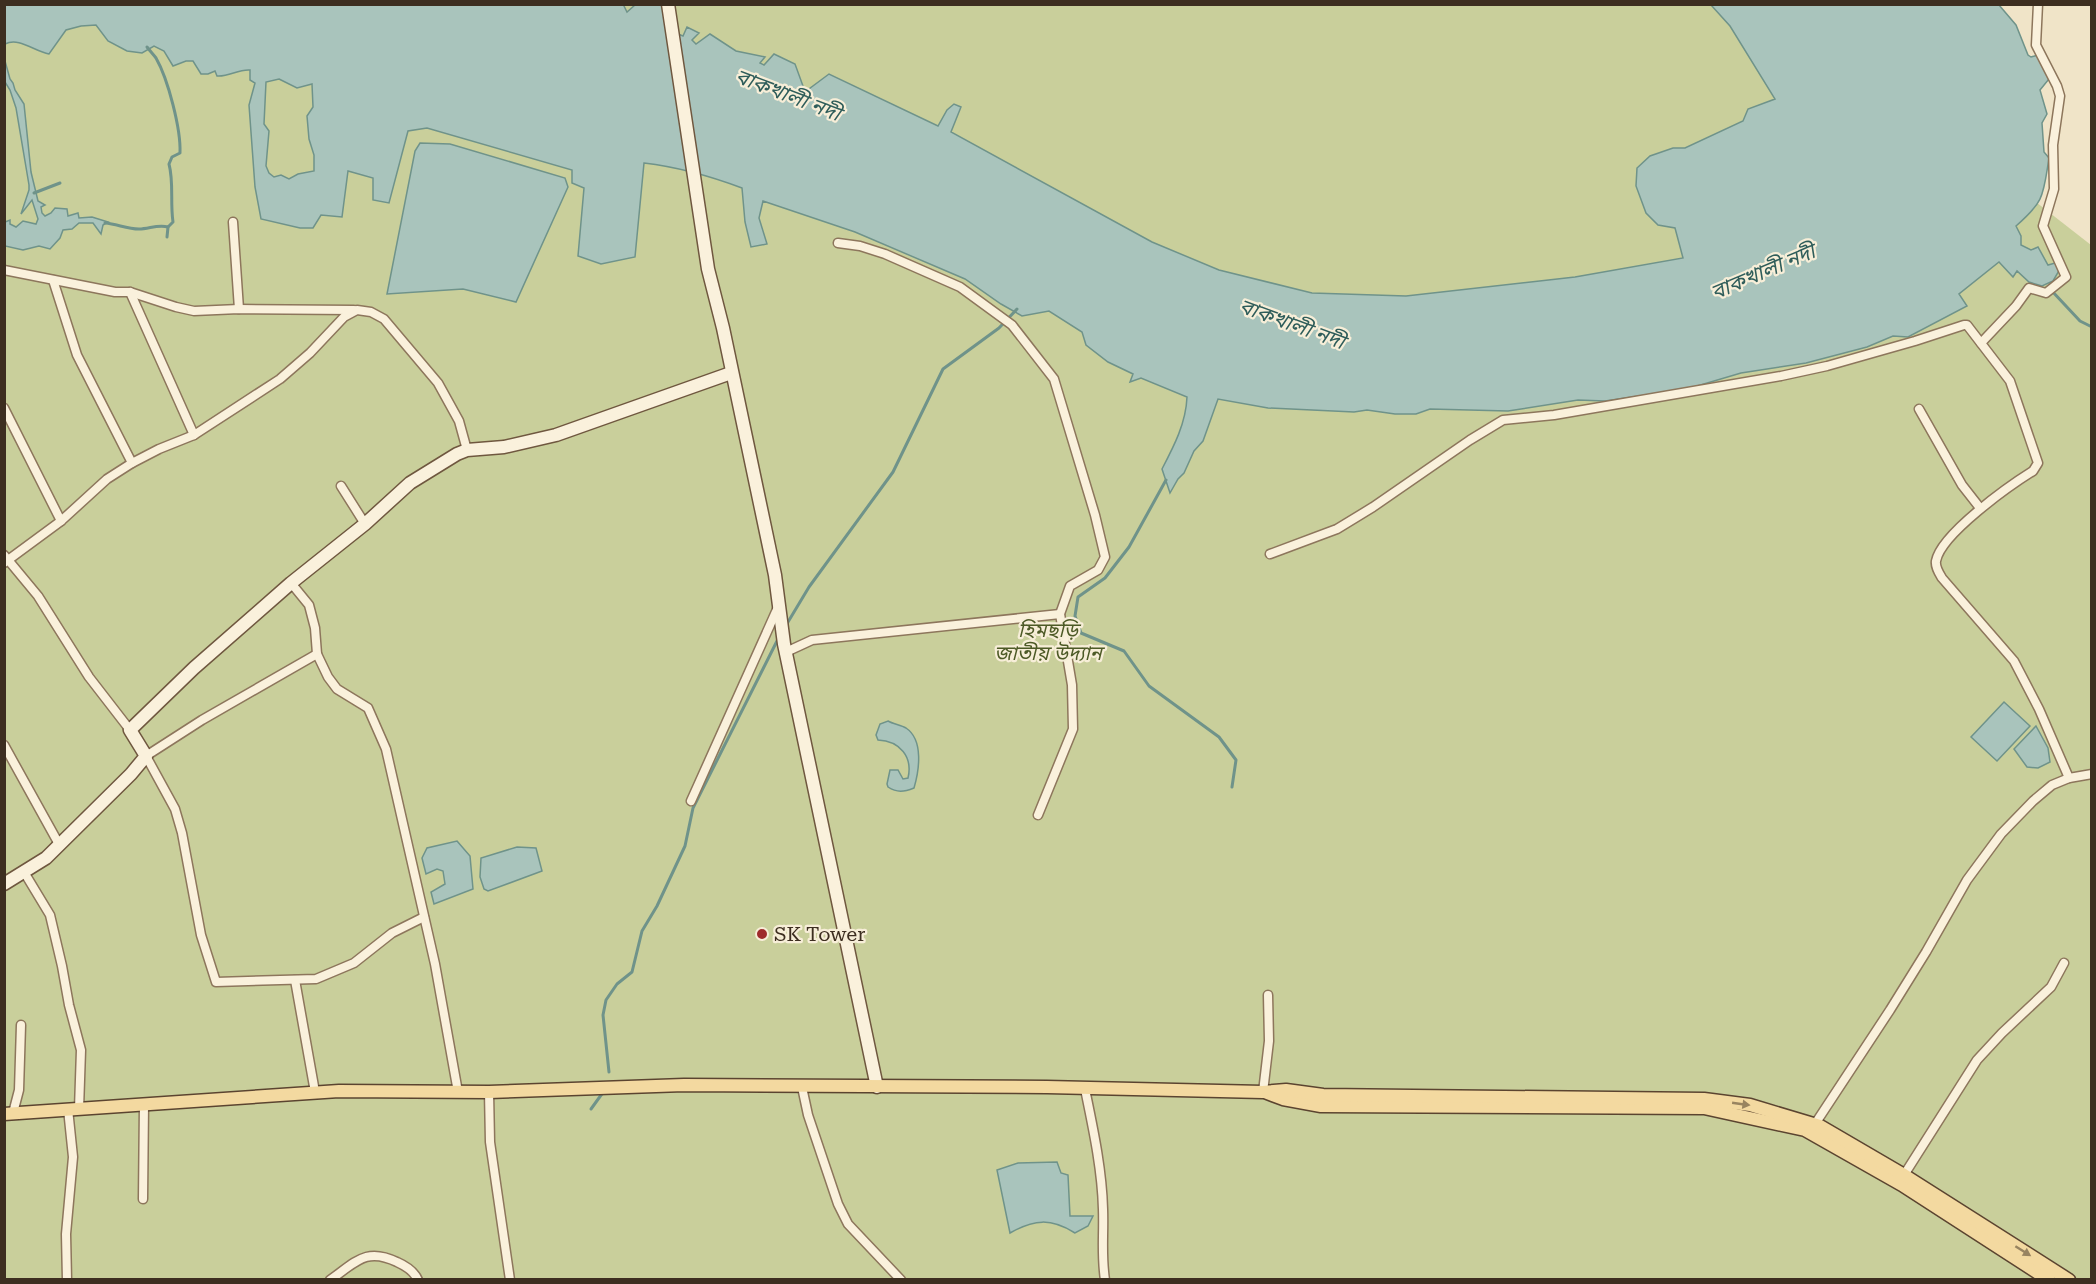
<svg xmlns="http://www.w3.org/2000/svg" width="2096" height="1284" viewBox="0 0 2096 1284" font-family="'Roboto Serif','Noto Sans Bengali',serif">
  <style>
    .green { fill: #c9cf9b }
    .water { fill: #a9c4bc; stroke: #6f938a; stroke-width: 1.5; fill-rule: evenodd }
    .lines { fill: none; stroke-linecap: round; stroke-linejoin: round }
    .stream { stroke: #6f938a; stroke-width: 3 }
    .street-casing { stroke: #8d765c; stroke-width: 11 }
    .secondary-casing { stroke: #6f573f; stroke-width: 15 }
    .primary-casing { stroke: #5b4430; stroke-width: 15 }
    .street { stroke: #faf1dc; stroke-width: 8 }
    .secondary { stroke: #faf1dc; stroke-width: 12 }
    .primary { stroke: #f3d9a0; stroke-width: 12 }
    .oneway { fill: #988460 }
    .poi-dot { fill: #9e2a2b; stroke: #f7eed8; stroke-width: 2 }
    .labels { text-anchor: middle; stroke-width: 4.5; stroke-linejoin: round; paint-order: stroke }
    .park-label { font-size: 20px; font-style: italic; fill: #4d5a26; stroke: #f7eed8 }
    .poi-label { font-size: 20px; fill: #3d2e20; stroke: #f7eed8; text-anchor: start }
    .water-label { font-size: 21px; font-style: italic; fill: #2f5d5a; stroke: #f7eed8 }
  </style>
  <rect width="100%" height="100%" fill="#f0e4c8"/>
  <path class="green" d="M5 5H1783L2091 245V1279L5 1280Z"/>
  <g class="water">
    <path d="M623 4 627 12 635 5H662L668 30 683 36 687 27 699 33 692 40 696 44 710 34 736 51 765 57 760 63 764 65 774 54 795 64 803 86 794 94 798 97 829 74 938 126 947 110 954 104 961 107 951 132 1152 242 1219 270 1312 293 1406 296 1575 277 1683 258 1675 228 1658 225 1646 213 1636 186 1637 168 1650 156 1673 148H1685L1743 121 1748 109 1775 99 1730 26 1711 5H1999L2016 25 2028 55 2031 57 2038 55 2049 79 2040 90 2047 114 2042 123 2044 152 2049 158C2043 195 2045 201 2016 226L2021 236V245L2031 250 2038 247 2048 265 2055 263 2060 269 2053 281 2042 286 2029 282 2017 271 2013 277 1999 262 1959 294 1967 306 1908 337 1893 336 1867 347 1806 363 1741 373 1687 389 1605 401 1578 400 1508 411 1430 409 1416 414H1395L1367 410 1354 412 1268 408 1218 399 1203 441 1194 451 1184 473 1178 479 1170 493 1162 469C1174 446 1186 423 1187 397L1141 378 1130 382 1133 374 1108 362 1086 345 1082 332 1049 311 1022 316 1001 304 965 279 855 232 763 201 759 218 767 244 751 247 745 222 742 188C710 176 678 167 644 163L635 257 601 264 578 256 584 188 572 183V170L427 128 408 131 389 203 373 200V178L348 171 342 217 321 215 313 228H300L261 219 255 187 249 105 255 83 250 80V70C238 69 229 77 217 76L215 71 208 74H201L193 61H186L173 66 164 51 154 46 142 53 127 51 108 41 96 25 81 26 66 30 49 54C34 51 19 37 5 44V5ZM279 79 297 88 312 84 313 107 307 116 309 139 314 155V171L298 174 289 179 281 175 274 177 269 173 266 166 269 131 264 124 266 82Z"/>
    <path d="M5 61 10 79 13 83 15 90 24 104 31 172 38 201 45 205 41 207 42 213 45 216 51 213 55 208 67 209 68 216 78 213 79 218 92 217 108 222 103 225 101 234 93 223H79L72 229 63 230 60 238 50 249 39 246 23 250 5 246V222L10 220V224L16 227 23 221 36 224 38 219 32 200 21 214 29 190V185L16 108 10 90 5 82Z"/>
    <path d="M420 143 450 144 565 178 568 187 516 302 463 289 387 294 415 151Z"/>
    <path d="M2004 702 2030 726 1997 761 1971 737Z"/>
    <path d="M888 721C893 724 901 725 906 728 924 740 919 771 914 788 904 792 897 793 888 787L887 784 890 770H898L903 779 908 778C913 757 900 741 878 740L876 735 880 724Z"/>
    <path d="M2036 726 2048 748 2050 762 2038 768 2027 767 2014 749Z"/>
    <path d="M457 841 470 856 473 889 434 904 431 892 445 884 443 871 437 869 426 874 422 858 427 848Z"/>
    <path d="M517 847 536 848 542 871 488 891 484 889 480 877 481 858Z"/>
    <path d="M1057 1162 1061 1173 1068 1175 1070 1216H1093L1088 1226 1075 1233C1051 1218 1034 1219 1010 1233L997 1170 1018 1163Z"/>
  </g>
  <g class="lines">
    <g class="stream">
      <path d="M34 193 60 183"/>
      <path d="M105 223C117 224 127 229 139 229 149 229 158 224 168 227L173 222C170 202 174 183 169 164L172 157 180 153C181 129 168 79 156 58 153 54 150 51 147 47"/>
      <path d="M167 237 168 227"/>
      <path d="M2051 290 2080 321 2092 327"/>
      <path d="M1166 480 1129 547 1105 578 1078 597 1075 616 1081 633 1124 651 1149 686 1219 737 1236 760 1232 787"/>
      <path d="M785 627 809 587 893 472 943 369 999 328 1017 309"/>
      <path d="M609 1072 603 1015 606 1000 617 984 632 972 642 931 657 906 685 846 693 808 779 637"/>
      <path d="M591 1109 604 1091"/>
    </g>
    <g class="street-casing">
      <g id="street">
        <path d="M233 222 239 309"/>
        <path d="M838 243 860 246 885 254 960 287 1012 325 1054 379 1095 515 1105 557 1098 570 1070 586 1060 614 1072 685 1073 729 1038 815"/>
        <path d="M4 270 115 292H130L176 307 194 311 239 309 354 310"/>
        <path d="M53 280 77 355 132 463"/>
        <path d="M130 292 194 435"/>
        <path d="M1981 343 2016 306 2029 288 2046 293 2066 277 2043 226 2054 189 2053 145 2060 96 2057 86 2036 45 2038 4"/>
        <path d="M4 408 61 521"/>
        <path d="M1919 409 1962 485 1980 508"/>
        <path d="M341 486 365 524"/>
        <path d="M1270 554 1337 529 1373 507 1470 440 1503 420 1554 415 1781 376 1827 366 1915 341 1964 325H1967L2010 381 2038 463 2033 471C2009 486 1941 534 1936 561 1935 567 1939 573 1942 578L2014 661 2039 709 2069 778"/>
        <path d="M4 555 38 596 89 677 130 730"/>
        <path d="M4 563 61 521 107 479 132 463 159 449 194 435 280 379 310 353 344 317 357 310 371 312 384 319 438 383 459 421 467 450"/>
        <path d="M291 583 309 605 315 628 317 654 328 677 337 689 368 708 386 749 435 964 458 1092"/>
        <path d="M786 652 812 640 1060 614"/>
        <path d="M317 654 202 720 146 756 175 809 182 833 201 935 216 982 316 979 354 963 392 933 424 917"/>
        <path d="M4 745 60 846"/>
        <path d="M691 801 779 605"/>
        <path d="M24 872 50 915 62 966 69 1005 81 1050 79 1109"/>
        <path d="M295 980 315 1092"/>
        <path d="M802 1087 808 1115 838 1204 848 1224 901 1280"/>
        <path d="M1085 1089C1093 1128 1102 1169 1103 1209 1104 1235 1101 1253 1105 1280"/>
        <path d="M489 1092 490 1142 510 1280"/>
        <path d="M1263 1092 1269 1041 1268 995"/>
        <path d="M13 1113 19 1090 21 1025"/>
        <path d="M1815 1124 1890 1010 1926 952 1967 880 2001 834 2033 801 2052 785 2069 778 2092 774"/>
        <path d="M1904 1175 1977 1060 2002 1033 2051 987 2064 963"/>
        <path d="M143 1199 144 1104"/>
        <path d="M67 1280 66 1234 73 1157 68 1109"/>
        <path d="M330 1280C356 1262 366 1247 397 1262 406 1266 414 1271 418 1280"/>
      </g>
    </g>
    <g class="secondary-casing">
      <g id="secondary">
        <path d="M668 4 708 269 723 328 775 575 784 644 877 1087"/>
        <path d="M4 884 46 858 131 774 146 756 130 730 194 668 291 583 365 524 410 483 457 454 467 450 504 447 556 435 731 373"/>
      </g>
    </g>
    <g class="primary-casing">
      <g id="primary">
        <path d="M1267 1093 1283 1099 1321 1106 1704 1108 1805 1130 1902 1185 2049 1280"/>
        <path d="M4 1114 339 1091 489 1092 684 1085 1047 1087 1263 1092 1286 1090 1323 1095 1704 1099 1750 1105 1820 1126 1904 1175 2069 1280"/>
      </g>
    </g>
    <use href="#street" class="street"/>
    <use href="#secondary" class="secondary"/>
    <use href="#primary" class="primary"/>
  </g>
  <defs><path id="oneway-solid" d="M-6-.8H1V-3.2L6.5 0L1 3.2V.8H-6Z" transform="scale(1.5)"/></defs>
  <g class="oneway">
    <use href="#oneway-solid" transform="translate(1741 1104) rotate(8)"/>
    <use href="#oneway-solid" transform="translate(2023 1251) rotate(32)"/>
  </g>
  <circle class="poi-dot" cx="762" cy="934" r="6"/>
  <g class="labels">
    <g class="park-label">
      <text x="1048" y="637">হিমছড়ি<tspan x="1048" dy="23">জাতীয় উদ্যান</tspan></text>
    </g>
    <g class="poi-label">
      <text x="774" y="941">SK Tower</text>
    </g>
    <g class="water-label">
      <text transform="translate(788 95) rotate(21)" y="7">বাকখালী নদী</text>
      <text transform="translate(1763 272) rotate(-23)" y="7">বাকখালী নদী</text>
      <text transform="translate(1292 324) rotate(20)" y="7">বাকখালী নদী</text>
    </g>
  </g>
  <rect width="2096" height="1284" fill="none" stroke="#3d2e20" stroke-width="12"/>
</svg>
